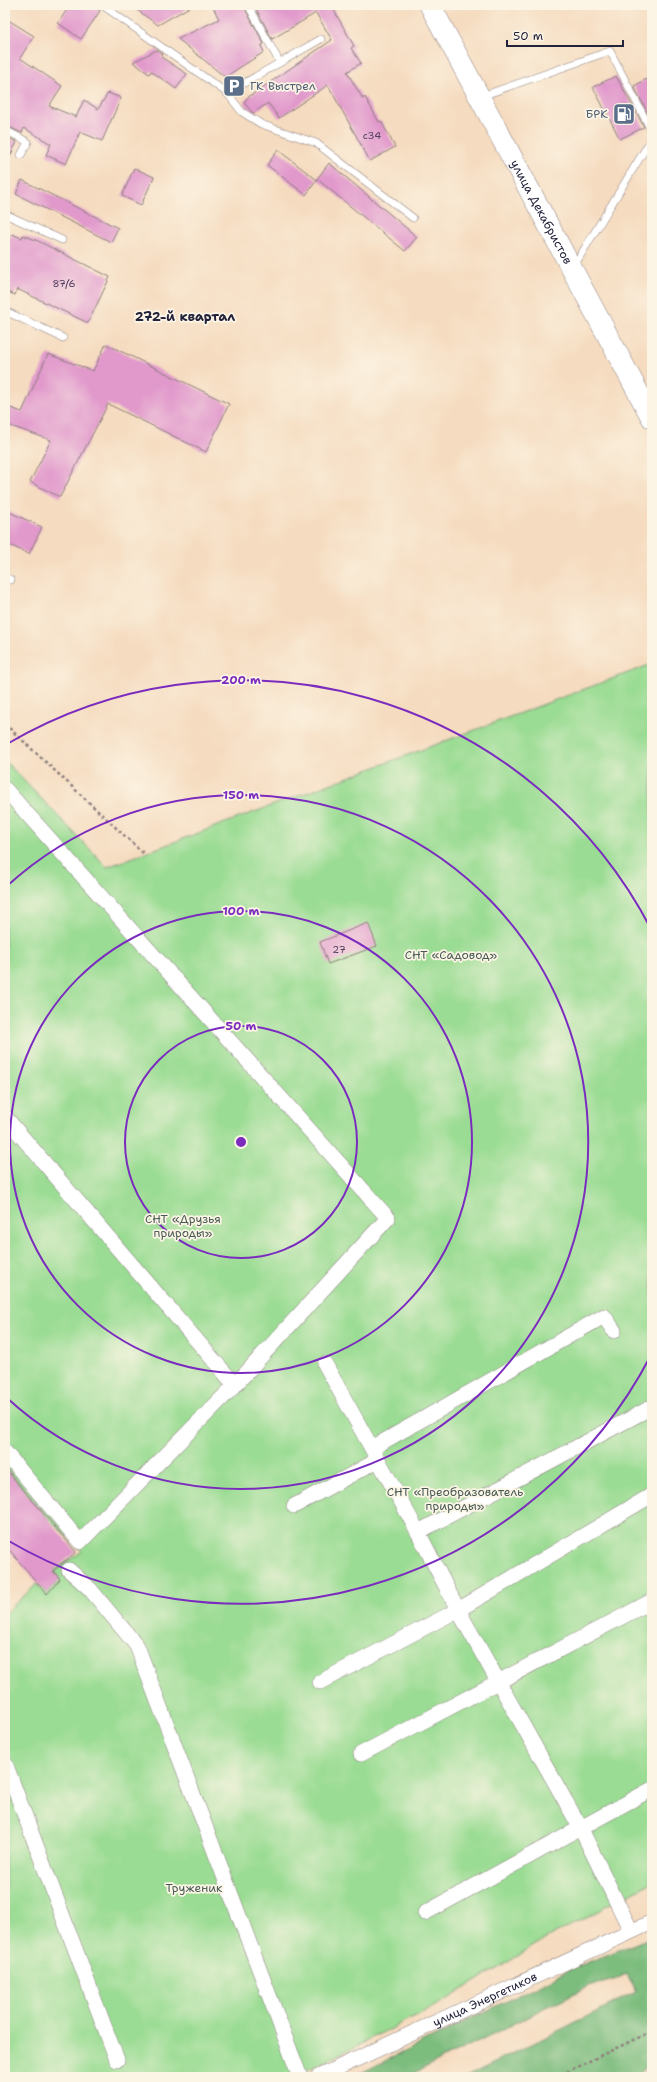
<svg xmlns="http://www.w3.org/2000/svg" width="657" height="2082" viewBox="0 0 657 2082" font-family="'Shantell Sans',sans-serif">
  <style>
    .green { fill: #9adc93; stroke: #5e7f67 }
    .forest { fill: #7bbc7d; stroke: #4e6f5c }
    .building { fill: #e199cc }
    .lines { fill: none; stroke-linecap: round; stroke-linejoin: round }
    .lane-casing { stroke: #8c7e7d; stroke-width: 8 }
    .street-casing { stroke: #8c7e7d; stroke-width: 16 }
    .secondary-casing { stroke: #8c7e7d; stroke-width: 22 }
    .path { stroke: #8c7e7d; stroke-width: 2.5; stroke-dasharray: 3 3; stroke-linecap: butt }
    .lane { stroke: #fff; stroke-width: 7 }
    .street { stroke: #fff; stroke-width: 15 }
    .secondary { stroke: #fff; stroke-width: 21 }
    .ring { fill: none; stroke: #7b2cbf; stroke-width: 2 }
    .labels { text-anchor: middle; stroke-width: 3.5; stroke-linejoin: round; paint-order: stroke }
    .number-label { font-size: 10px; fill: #52405f }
    .service-label { font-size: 12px; fill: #4e5e75; stroke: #fcf5e5; text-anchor: start }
    .street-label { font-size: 12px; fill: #22223b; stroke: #fcf5e5 }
    .park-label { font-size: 12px; fill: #465a55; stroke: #fcf5e5 }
    .neighbourhood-label { font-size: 13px; font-weight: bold; fill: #22223b; stroke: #fcf5e5 }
    .centre { fill: #7b2cbf; stroke: #fcf5e5; stroke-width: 2 }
    .ring-label { font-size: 12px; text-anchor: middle; font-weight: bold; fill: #7b2cbf; stroke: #fcf5e5; stroke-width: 3.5; stroke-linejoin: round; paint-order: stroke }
  </style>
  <rect width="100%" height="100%" fill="#fcf5e5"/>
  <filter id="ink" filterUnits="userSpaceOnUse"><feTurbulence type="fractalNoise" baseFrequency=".025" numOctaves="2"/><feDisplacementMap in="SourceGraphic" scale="8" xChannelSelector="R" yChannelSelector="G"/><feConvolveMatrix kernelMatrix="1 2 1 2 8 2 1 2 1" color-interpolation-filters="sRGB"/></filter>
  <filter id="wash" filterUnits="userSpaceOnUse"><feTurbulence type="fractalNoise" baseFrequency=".012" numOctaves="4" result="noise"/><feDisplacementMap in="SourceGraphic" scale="16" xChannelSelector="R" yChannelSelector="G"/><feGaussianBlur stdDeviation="0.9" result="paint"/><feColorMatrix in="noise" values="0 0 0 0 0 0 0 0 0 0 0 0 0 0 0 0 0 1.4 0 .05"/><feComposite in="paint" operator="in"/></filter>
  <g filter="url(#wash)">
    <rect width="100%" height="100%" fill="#f5dbbf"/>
    <path class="green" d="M652 664V1882L542 1941 443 2002 294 2077H5V1613L37 1584 47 1593 60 1579 54 1571 82 1551 44 1514 5 1467V761L107 867Z"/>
    <path class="forest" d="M652 1937V2062L636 2077H466L636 1992 627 1975 589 1986 406 2077H353L571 1969Z"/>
    <g id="blocks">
      <g class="building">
        <path d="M70 5H90L100 11 81 39 58 23Z"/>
        <path d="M130 5H193L158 25Z"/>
        <path d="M212 5H243L264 44 261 46 264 52 225 77 178 39 219 19Z"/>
        <path d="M254 5H331L354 46 351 48 361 63 347 72 363 99 365 97 379 122 381 121 395 147 370 161 328 85 279 118 268 103 253 113 252 112 244 103 247 98 332 40 316 13 272 39Z"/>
        <path d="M5 18 34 36 20 58 62 86 49 106 76 117 84 100 98 109 108 93 121 98 102 141 80 132 66 164 46 155 51 144 24 128 22 133 5 125Z"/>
        <path d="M157 50 163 54 161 57 187 74 176 89 151 71 149 74 133 62Z"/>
        <path d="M616 76 644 127 620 139 593 87Z"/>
        <path d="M652 76V121L634 86Z"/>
        <path d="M5 136 17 142 5 167Z"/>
        <path d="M278 150 317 180 306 195 267 165Z"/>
        <path d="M329 163 417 237 405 251 317 179Z"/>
        <path d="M134 168 154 177 141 205 122 196Z"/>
        <path d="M22 180 118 228 111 242 16 194Z"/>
        <path d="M12 234 22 238 23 235 38 241 110 277 88 323 17 289 15 295 5 291V249Z"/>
        <path d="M106 344 229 404 206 452 108 404 60 497 30 482 51 440 5 424V406L22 412 48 354 93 371Z"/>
        <path d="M5 510 42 527 29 554 5 543Z"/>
        <path d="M368 923 377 946 328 964 320 942Z"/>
        <path d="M5 1468 76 1552 53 1571 60 1579 47 1594 5 1545Z"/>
      </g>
    </g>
  </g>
  <g filter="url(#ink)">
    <use href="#blocks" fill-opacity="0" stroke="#8c7e7d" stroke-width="1"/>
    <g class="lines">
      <g class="lane-casing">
        <g id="lane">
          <path d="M102 5 227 93 242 112 261 124 316 143 413 218"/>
          <path d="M248 5 280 63"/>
          <path d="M227 93 321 39"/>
          <path d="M482 96 610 51 652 132"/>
          <path d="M5 130 28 142 21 155"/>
          <path d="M5 214 62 240"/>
          <path d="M574 266 652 138"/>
          <path d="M5 311 63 338"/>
          <path d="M5 577 11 580"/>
        </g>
      </g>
      <g class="street-casing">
        <g id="street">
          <path d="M5 789 388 1218 235 1385 80 1542 5 1452"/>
          <path d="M5 1117 235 1385"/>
          <path d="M325 1364 418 1532 458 1610 580 1827 631 1931"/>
          <path d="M372 1448 604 1316 614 1331"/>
          <path d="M294 1506 378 1460"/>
          <path d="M418 1532 652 1407"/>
          <path d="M69 1570 90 1589 137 1646 300 2077"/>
          <path d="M320 1682 458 1610 652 1495"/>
          <path d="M361 1754 652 1601"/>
          <path d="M5 1763 117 2060"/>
          <path d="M425 1913 652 1789"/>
          <path id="s1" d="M318 2077 652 1922"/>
        </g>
      </g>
      <g class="secondary-casing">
        <g id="secondary">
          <path id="s2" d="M430 5 652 418"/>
        </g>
      </g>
      <g class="path">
        <path d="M5 724 143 853"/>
        <path d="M556 2077 652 2031"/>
      </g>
      <use href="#lane" class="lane"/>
      <use href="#street" class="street"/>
      <use href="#secondary" class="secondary"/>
    </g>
  </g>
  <g class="ring">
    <circle cx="241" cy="1142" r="116"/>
    <circle cx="241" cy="1142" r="231"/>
    <path d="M7 886A347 347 0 1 1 7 1398"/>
    <path d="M651 1355A462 462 0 0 1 7 1540M7 744A462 462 0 0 1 651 929"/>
  </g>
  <defs>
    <g id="parking-square" transform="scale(1.15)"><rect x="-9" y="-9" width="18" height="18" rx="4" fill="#5c6f8a" stroke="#fcf5e5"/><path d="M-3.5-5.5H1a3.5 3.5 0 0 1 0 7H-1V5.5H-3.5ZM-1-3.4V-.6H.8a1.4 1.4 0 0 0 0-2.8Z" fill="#fff"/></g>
    <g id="fuel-square" transform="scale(1.15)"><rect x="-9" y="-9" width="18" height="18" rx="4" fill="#5c6f8a" stroke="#fcf5e5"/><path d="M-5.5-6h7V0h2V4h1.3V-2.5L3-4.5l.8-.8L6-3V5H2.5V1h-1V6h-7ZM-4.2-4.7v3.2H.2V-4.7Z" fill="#fff"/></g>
  </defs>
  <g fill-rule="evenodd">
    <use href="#parking-square" x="234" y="86"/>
    <use href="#fuel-square" x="624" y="114"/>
  </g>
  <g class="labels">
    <g class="number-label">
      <text x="372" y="139">с34</text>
      <text x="64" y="287">87/6</text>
      <text x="339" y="953">27</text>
    </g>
    <g class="service-label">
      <text x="250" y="90">ГК Выстрел</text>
      <text x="608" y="118" text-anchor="end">БРК</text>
    </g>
    <g class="street-label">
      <text dy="4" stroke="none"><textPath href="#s2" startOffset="235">улица Декабристов</textPath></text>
      <text dy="4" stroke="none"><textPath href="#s1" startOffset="184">улица Энергетиков</textPath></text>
    </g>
    <g class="park-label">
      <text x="451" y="959">СНТ «Садовод»</text>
      <text x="183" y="1223">СНТ «Друзья<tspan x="183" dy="14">природы»</tspan></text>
      <text x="455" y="1496">СНТ «Преобразователь<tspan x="455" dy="14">природы»</tspan></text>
      <text x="194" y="1892">Труженик</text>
    </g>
    <g class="neighbourhood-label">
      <text x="185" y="321">272-й квартал</text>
    </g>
  </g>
  <circle cx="241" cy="1142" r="6" class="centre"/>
  <g class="ring-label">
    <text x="241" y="684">200 m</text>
    <text x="241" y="799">150 m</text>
    <text x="241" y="915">100 m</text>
    <text x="241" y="1030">50 m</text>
  </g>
  <rect width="657" height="2082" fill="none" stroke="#fcf5e5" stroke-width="20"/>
  <path d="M507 40v6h116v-6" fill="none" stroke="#22223b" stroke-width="2"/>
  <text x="513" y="40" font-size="12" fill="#22223b" stroke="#fcf5e5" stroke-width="3" paint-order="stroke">50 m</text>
</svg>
